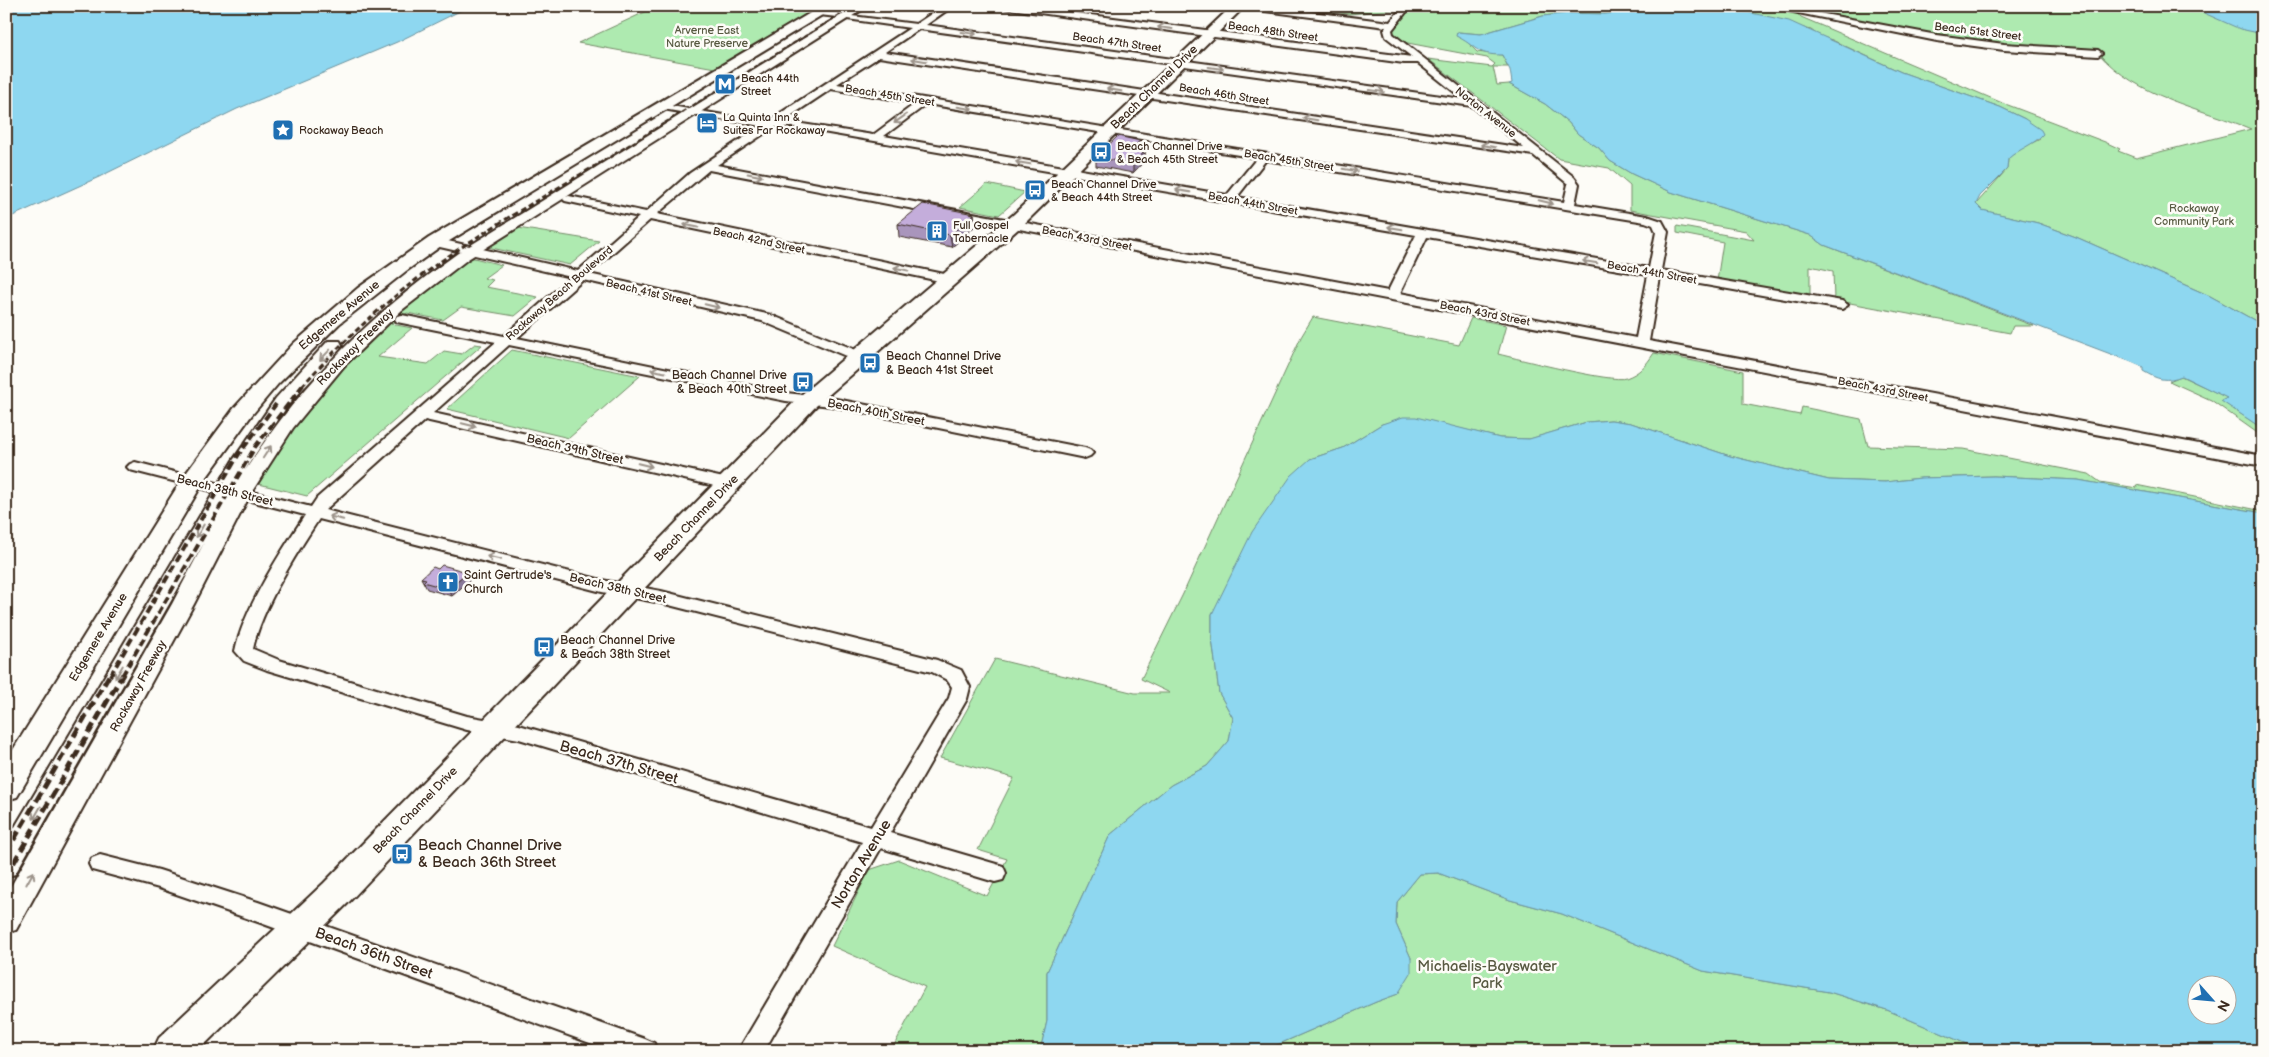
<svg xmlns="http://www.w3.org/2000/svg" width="2269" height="1057" viewBox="0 0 2269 1057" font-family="'Balsamiq Sans',sans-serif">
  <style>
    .green { fill: #aeeab0; stroke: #748a67; fill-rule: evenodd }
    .water { fill: #8ed7f0; stroke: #6d929c; fill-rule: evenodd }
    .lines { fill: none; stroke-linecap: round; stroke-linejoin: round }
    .minor-casing { stroke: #3b2a1e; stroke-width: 4 }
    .tertiary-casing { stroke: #3b2a1e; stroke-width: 4 }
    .primary-casing { stroke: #3b2a1e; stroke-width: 4 }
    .minor { fill: #fdfcf7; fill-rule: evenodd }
    .tertiary { fill: #fdfcf7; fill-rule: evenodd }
    .primary { fill: #fdfcf7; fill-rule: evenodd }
    .rail-far3 { stroke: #3b2a1e; stroke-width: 2; stroke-dasharray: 4.5 2; stroke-linecap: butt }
    .rail-far2 { stroke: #3b2a1e; stroke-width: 3; stroke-dasharray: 5.5 3; stroke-linecap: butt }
    .rail-far1 { stroke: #3b2a1e; stroke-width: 4; stroke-dasharray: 8 4; stroke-linecap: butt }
    .rail { stroke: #3b2a1e; stroke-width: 5; stroke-dasharray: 10 5; stroke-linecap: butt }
    .wall { fill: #a995bc; stroke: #3b2a1e }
    .shaded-wall { fill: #897999; stroke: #3b2a1e }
    .building { fill: #c4addb; stroke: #3b2a1e }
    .oneway { stroke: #9c938a }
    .labels { text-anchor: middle; stroke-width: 5; stroke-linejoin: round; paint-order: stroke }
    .far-park-label { font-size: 11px; fill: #585a42; stroke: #fdfcf7 }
    .far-street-label { font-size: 11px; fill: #3b2a1e; stroke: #fdfcf7 }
    .far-poi-label { font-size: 11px; fill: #3b2a1e; stroke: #fdfcf7; text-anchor: start }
    .street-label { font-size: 12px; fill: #3b2a1e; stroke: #fdfcf7 }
    .poi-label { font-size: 12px; fill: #3b2a1e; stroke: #fdfcf7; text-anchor: start }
    .near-street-label { font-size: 15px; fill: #3b2a1e; stroke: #fdfcf7 }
    .near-poi-label { font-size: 15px; fill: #3b2a1e; stroke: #fdfcf7; text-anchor: start }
    .near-park-label { font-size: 15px; fill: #585a42; stroke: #fdfcf7 }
  </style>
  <rect width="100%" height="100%" fill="#fdfcf7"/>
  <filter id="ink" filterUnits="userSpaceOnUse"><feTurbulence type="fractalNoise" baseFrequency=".02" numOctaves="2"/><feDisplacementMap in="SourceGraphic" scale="10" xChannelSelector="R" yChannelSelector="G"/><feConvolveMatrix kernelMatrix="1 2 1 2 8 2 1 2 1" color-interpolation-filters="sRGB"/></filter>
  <g filter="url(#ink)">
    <g class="green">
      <path d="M658 6H820L715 68 578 43Z"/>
      <path d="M1280 6H1396L1393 10 1349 14Z"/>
      <path d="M1407 6H2188C2213 16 2237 28 2263 34V325L2210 296 2076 237 2038 223 1981 210 1976 204 2007 169 2008 159 2016 151 2040 139 2025 119 2000 107 1901 72 1832 40 1819 36 1811 30 1737 10 1665 7 1605 14 1570 13 1543 16 1481 34 1458 32 1477 52 1502 55 1508 67H1493L1497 85 1509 84 1545 104 1568 122 1578 134 1599 148 1610 161 1632 174 1671 192 1810 235 1824 245 2034 326H2013L2010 333 1834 300 1833 271 1810 266V295L1717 281 1723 242 1677 233V226L1754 240 1746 231 1630 210V186L1609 168 1559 159 1428 59 1492 67 1495 64 1487 58 1397 41 1388 30ZM1793 11 2004 47 2098 53C2138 98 2199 107 2251 129L2136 158 2118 151 2120 149 2105 142 2000 102 1801 17Z"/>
      <path d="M987 184 1025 192 999 215 960 207Z"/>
      <path d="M518 228 599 241 570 265 487 247Z"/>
      <path d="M470 257 502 265 484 278 493 280 486 287 538 297 515 316 461 307 443 320 407 313 391 324 412 328 378 357 428 364 444 351 462 354 475 344 482 345 307 496 259 484C274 459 288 429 306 406 353 347 410 302 470 257Z"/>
      <path d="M1313 317 1459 345 1471 318 1506 325 1498 354C1519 359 1612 383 1626 378 1640 373 1646 365 1654 353L1743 371V404L1800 415 1802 407 1861 419 1868 446 1963 449 2089 474 2100 482 2137 488 2136 485 2263 511V513L2078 480 1994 476 1921 478 1885 482 1829 480 1730 456 1631 423 1611 420 1587 422 1530 439 1500 438 1416 418 1382 424 1343 448 1310 459 1212 614V638L1219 693 1233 718 1229 741 1207 766 1171 785 1110 835 1047 972V1021L1040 1051H891L925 987 832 946 869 870 899 860 987 896 1007 859 978 850 1014 778 940 758 995 659 1135 693H1170L1141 679 1183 594 1301 337Z"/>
      <path d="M512 350 640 376 569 438 447 409Z"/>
      <path d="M2181 376 2228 398 2222 401 2263 429V437L2211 400 2169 381Z"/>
      <path d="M1438 873 1510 900 1562 914 1703 971 1829 992 1887 1010 1983 1051H1263L1376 1002 1398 994 1411 958 1396 924 1397 902 1420 874Z"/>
    </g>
    <g class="water">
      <path d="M6 6H470L397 42 237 109 99 177 6 219Z"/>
      <path d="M2188 6H2263V34L2240 29Z"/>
      <path d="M1665 7 1737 10 1789 21 1901 72 2000 107 2025 119 2041 130 2043 134C2034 145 2018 149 2008 159L2007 169 1980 196 1976 204 1982 210 2038 223 2076 237 2210 296 2263 325V429L2221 401 2227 398 2182 376C2166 382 2158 380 2143 371V367L2129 361 1824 245 1810 235 1671 192 1632 174 1610 161 1599 148 1578 134 1568 122 1545 104 1509 84 1512 83 1510 70 1502 55C1475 55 1477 46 1456 36L1457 32 1481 34 1543 16 1570 13 1605 14Z"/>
      <path d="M1403 417H1416L1500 438 1529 439 1587 422 1611 420 1631 423 1730 456 1829 480 1885 482 1921 478 1994 476 2078 480 2263 513V1051H1983L1887 1010 1829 992 1703 971 1562 914 1510 900 1438 873 1420 874 1397 902 1396 924 1411 958V973L1398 994 1376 1002 1263 1051H1040L1047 1021V972L1110 835 1171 785 1207 766 1229 741 1233 718 1219 693 1212 638V614L1252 532 1291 476 1310 459 1343 448 1382 424ZM2196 984H2226V1014H2196Z"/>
    </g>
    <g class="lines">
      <g class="minor-casing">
        <g id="minor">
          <path d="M943 6H953L926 25 1463 99 1418 63H1404L1002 8 998 6H1022L1412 57 1386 37 1384 30 1386 27 1243 8 1239 6H1264L1390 22 1403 6H1411L1392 30 1393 34 1574 177 1579 184 1575 204 1647 216 1662 221 1668 232 1661 270 1842 301 1848 305 1842 309 1660 277 1649 341 2263 456V466L709 170 657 214 949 275 955 279 949 283 650 220 589 274 771 315 863 353 865 356 858 360 853 359 762 321 583 280 517 338 786 393 831 398 1085 448 1090 450 1093 453 1090 456 1085 458 831 406 786 401 509 345 433 413 728 479 734 481 736 484 734 487 728 489 425 420 325 510 602 580 661 591 937 660 961 670 970 687 967 699 890 833 1003 866 1006 873 1003 880 995 882 881 848 764 1051H738L862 842 519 739 467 730 267 670 244 661 235 651C244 608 281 552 305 515L130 470 127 467 130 464 135 462 311 507 317 498 496 342 397 322 395 319 397 316 402 315 504 336 571 277 431 245 429 242 431 239 435 238 578 271 639 217 565 201 563 199 565 197 569 196 646 212 690 173 761 126 663 109 660 108V104L752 120H770L910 28 847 19 843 17 844 15 916 24ZM919 29 1472 106 1524 148 885 52ZM879 57 1533 155 1568 184 1564 202 837 84ZM831 89 916 103 873 135 783 121ZM927 104 1257 158 1227 195 884 136ZM774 127H794L1416 235 1388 291 717 165ZM1266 160 1645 222 1653 225 1656 232 1649 268 1237 197ZM1427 237 1648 275 1636 338 1400 293ZM319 519 602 592 661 603 932 672 947 680 952 687 949 698 871 827 519 725 467 716 279 660 253 649C261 609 296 554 319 519Z"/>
          <path d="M1763 6H1781L1937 35 2004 44 2098 50 2102 53 2098 56 2004 50 1937 41Z"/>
          <path d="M816 11 837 13 841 15 837 17 819 15H816Z"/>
          <path d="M100 855 159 870 258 902 645 1039 654 1043 657 1051H612L258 922 159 888 92 870 89 864 92 858Z"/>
        </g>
      </g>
      <g class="tertiary-casing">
        <path id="tertiary" d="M856 6H868L468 259 402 310 344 366 293 428 251 493 194 604 16 930 6 933V895L172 604 204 543 15 874 6 877V842L232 462 276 398 328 341H340L342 345 340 349 288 405 250 462 245 471C301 383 373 313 458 253Z"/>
      </g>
      <g class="primary-casing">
        <g id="primary">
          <path d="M822 6H837L441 246 406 271 339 324 278 384 251 416 204 481 17 797 6 800V761L184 476 235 407 293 344 358 288 429 238Z"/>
          <path d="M1232 6H1245L1026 222 817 405 348 903 198 1051H153L159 1038 324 883 801 395 1014 214Z"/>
        </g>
      </g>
      <use href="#minor" class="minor"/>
      <use href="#tertiary" class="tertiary"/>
      <use href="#primary" class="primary"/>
      <path class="rail-far3" d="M593 167 854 6"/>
      <path class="rail-far2" d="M302 386C348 335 399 289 456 251 501 221 548 194 595 166"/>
      <g class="rail-far1">
        <path d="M110 676 239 454 276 404"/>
        <path d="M122 676 255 447 303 385"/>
      </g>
      <g class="rail">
        <path d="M6 853 110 674"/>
        <path d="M6 876 123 674"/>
      </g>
    </g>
    <g class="wall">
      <path d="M1140 141V149L1139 150 1145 151V160L1133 173 1096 166V157Z"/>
      <path d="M974 214 975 226 952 247 899 237 898 224Z"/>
      <path d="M421 578 471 579 452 596 427 589Z"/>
    </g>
    <g class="shaded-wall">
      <path d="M1140 141V149L1131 158V149Z"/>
      <path d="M1145 151V160L1133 173V164Z"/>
      <path d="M974 214 975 226 952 247 950 235Z"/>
      <path d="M467 572 471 579 452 596 448 589Z"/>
    </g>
    <g class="building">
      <path d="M1118 136 1140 141 1131 149 1145 151 1133 164 1096 157Z"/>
      <path d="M923 204 974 214 950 235 898 224Z"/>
      <path d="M442 565 467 572 448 589 423 582 426 579 421 578 433 567 438 569Z"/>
    </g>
    <defs><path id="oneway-shaft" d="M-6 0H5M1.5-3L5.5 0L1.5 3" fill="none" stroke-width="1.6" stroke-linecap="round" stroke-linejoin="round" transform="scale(1.25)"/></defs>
    <g class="oneway">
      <use href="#oneway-shaft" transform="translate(1165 28) rotate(-172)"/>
      <use href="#oneway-shaft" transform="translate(969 33) rotate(8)"/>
      <use href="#oneway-shaft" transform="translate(919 60) rotate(-171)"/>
      <use href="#oneway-shaft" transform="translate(1216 68) rotate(8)"/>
      <use href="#oneway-shaft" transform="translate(1114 90) rotate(-171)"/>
      <use href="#oneway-shaft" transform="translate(1377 91) rotate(8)"/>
      <use href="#oneway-shaft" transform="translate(965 108) rotate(9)"/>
      <use href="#oneway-shaft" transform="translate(900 119) rotate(144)"/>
      <use href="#oneway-shaft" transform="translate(1310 119) rotate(-171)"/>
      <use href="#oneway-shaft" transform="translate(1488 146) rotate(-171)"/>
      <use href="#oneway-shaft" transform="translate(1023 163) rotate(-170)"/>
      <use href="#oneway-shaft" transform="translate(1350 170) rotate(9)"/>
      <use href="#oneway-shaft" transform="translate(755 175) rotate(11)"/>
      <use href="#oneway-shaft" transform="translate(1183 191) rotate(-170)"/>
      <use href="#oneway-shaft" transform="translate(1546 202) rotate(13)"/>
      <use href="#oneway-shaft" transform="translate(691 226) rotate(-168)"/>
      <use href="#oneway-shaft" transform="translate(1395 228) rotate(-170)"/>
      <use href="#oneway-shaft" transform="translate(1590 262) rotate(-170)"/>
      <use href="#oneway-shaft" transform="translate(901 269) rotate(-168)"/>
      <use href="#oneway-shaft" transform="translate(712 306) rotate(13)"/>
      <use href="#oneway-shaft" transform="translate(325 355) rotate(134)"/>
      <use href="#oneway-shaft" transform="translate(658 371) rotate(-168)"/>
      <use href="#oneway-shaft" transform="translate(469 425) rotate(13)"/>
      <use href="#oneway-shaft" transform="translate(267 452) rotate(-57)"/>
      <use href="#oneway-shaft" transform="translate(645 465) rotate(13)"/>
      <use href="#oneway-shaft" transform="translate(336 518) rotate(-166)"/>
      <use href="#oneway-shaft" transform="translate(200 531) rotate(120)"/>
      <use href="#oneway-shaft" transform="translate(494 558) rotate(-166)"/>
      <use href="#oneway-shaft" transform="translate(119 672) rotate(120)"/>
      <use href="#oneway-shaft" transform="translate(37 813) rotate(120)"/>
      <use href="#oneway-shaft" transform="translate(30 878) rotate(-61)"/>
    </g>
  </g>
  <defs>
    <g id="metro-square" transform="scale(1.125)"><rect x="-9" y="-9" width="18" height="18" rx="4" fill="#1f6fb2" stroke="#fdfcf7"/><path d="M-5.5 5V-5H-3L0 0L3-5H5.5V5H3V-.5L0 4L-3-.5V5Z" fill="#fff"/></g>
    <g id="hotel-square" transform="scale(1.125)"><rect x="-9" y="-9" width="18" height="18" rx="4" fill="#1f6fb2" stroke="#fdfcf7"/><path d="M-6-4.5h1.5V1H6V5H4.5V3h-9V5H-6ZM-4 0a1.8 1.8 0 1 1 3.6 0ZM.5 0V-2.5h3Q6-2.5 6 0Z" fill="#fff"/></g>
    <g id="sight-square" transform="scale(1.125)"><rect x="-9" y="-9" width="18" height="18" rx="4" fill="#1f6fb2" stroke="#fdfcf7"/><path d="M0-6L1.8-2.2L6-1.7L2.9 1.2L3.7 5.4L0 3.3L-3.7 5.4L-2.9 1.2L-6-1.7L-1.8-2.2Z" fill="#fff"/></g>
    <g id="bus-square" transform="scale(1.125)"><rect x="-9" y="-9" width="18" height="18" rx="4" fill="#1f6fb2" stroke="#fdfcf7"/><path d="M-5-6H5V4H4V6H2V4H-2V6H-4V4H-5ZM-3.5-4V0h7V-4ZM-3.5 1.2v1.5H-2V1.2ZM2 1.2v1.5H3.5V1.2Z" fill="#fff"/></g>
    <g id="building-square" transform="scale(1.125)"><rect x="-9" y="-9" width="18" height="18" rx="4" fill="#1f6fb2" stroke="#fdfcf7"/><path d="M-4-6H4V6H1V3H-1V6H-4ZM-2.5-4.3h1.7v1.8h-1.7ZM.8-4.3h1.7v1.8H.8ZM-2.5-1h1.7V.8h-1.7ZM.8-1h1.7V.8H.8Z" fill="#fff"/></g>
    <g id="church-square" transform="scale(1.125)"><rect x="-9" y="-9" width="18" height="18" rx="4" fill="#1f6fb2" stroke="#fdfcf7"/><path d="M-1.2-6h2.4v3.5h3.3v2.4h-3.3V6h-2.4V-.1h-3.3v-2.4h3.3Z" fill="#fff"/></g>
  </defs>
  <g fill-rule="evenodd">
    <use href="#metro-square" x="725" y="84"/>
    <use href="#hotel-square" x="707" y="123"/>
    <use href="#sight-square" x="283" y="130"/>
    <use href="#bus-square" x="1101" y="152"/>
    <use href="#bus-square" x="1035" y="190"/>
    <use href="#building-square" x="937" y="231"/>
    <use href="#bus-square" x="870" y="363"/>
    <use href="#bus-square" x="803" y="382"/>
    <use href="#church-square" x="448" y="582"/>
    <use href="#bus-square" x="544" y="647"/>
    <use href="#bus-square" x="402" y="854"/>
  </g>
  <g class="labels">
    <g class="far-park-label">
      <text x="707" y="34">Arverne East<tspan x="707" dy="13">Nature Preserve</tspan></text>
      <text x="2194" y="212">Rockaway<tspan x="2194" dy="13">Community Park</tspan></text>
    </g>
    <g class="far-street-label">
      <text transform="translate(1273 31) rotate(8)" y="4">Beach 48th Street</text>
      <text transform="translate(1978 31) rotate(7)" y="4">Beach 51st Street</text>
      <text transform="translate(1117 42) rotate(8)" y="4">Beach 47th Street</text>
      <text transform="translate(1224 94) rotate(9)" y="4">Beach 46th Street</text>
      <text transform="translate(890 95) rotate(9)" y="4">Beach 45th Street</text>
      <text transform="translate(1486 112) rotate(38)" y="4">Norton Avenue</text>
      <text transform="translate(1289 160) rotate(9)" y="4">Beach 45th Street</text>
      <text transform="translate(1253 203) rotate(10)" y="4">Beach 44th Street</text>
      <text transform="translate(1087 238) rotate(11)" y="4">Beach 43rd Street</text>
      <text transform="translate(759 240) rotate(12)" y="4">Beach 42nd Street</text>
      <text transform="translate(1652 272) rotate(10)" y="4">Beach 44th Street</text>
      <text transform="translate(649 292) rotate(13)" y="4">Beach 41st Street</text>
      <text transform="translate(559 293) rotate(-41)" y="4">Rockaway Beach Boulevard</text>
      <text transform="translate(1485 313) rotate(11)" y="4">Beach 43rd Street</text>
      <text transform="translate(1883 389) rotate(11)" y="4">Beach 43rd Street</text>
    </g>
    <g class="far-poi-label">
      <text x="741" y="82">Beach 44th<tspan x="741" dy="13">Street</tspan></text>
      <text x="723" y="121">La Quinta Inn &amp;<tspan x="723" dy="13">Suites Far Rockaway</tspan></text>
      <text x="299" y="134">Rockaway Beach</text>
      <text x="1117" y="150">Beach Channel Drive<tspan x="1117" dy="13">&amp; Beach 45th Street</tspan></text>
      <text x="1051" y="188">Beach Channel Drive<tspan x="1051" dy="13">&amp; Beach 44th Street</tspan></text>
      <text x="953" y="229">Full Gospel<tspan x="953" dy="13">Tabernacle</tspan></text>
    </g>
    <g class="street-label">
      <text transform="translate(1154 87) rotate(-44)" y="4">Beach Channel Drive</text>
      <text transform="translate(339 315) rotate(-40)" y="4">Edgemere Avenue</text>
      <text transform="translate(355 347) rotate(-45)" y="4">Rockaway Freeway</text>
      <text transform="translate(876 412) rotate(11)" y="4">Beach 40th Street</text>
      <text transform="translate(575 449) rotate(13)" y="4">Beach 39th Street</text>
      <text transform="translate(225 490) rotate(14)" y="4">Beach 38th Street</text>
      <text transform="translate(696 518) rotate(-46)" y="4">Beach Channel Drive</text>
      <text transform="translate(618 588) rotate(13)" y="4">Beach 38th Street</text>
      <text transform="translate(98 637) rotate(-59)" y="4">Edgemere Avenue</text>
      <text transform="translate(138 686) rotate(-61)" y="4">Rockaway Freeway</text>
      <text transform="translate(415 810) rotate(-46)" y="4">Beach Channel Drive</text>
    </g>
    <g class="poi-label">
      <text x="886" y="360">Beach Channel Drive<tspan x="886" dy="14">&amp; Beach 41st Street</tspan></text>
      <text x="787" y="379" text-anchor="end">Beach Channel Drive<tspan x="787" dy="14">&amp; Beach 40th Street</tspan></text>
      <text x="464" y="579">Saint Gertrude's<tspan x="464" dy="14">Church</tspan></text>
      <text x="560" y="644">Beach Channel Drive<tspan x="560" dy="14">&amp; Beach 38th Street</tspan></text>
    </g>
    <g class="near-street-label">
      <text transform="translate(619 762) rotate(16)" y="5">Beach 37th Street</text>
      <text transform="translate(861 864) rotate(-59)" y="5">Norton Avenue</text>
      <text transform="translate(374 953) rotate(20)" y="5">Beach 36th Street</text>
    </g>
    <g class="near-poi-label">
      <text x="418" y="850">Beach Channel Drive<tspan x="418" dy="17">&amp; Beach 36th Street</tspan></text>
    </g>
    <g class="near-park-label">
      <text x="1487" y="971">Michaelis-Bayswater<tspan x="1487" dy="17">Park</tspan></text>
    </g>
  </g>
  <rect width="2269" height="1057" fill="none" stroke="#fdfcf7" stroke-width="25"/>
  <rect x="12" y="12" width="2244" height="1032" fill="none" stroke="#3b2a1e" stroke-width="2" filter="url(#ink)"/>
  <g transform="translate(2212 1000) rotate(117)"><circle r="24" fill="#fdfcf7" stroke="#afa8a0"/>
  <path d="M0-4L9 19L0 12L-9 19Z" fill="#1f6fb2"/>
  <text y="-8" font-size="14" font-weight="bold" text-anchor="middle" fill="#3b2a1e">N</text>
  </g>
</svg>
